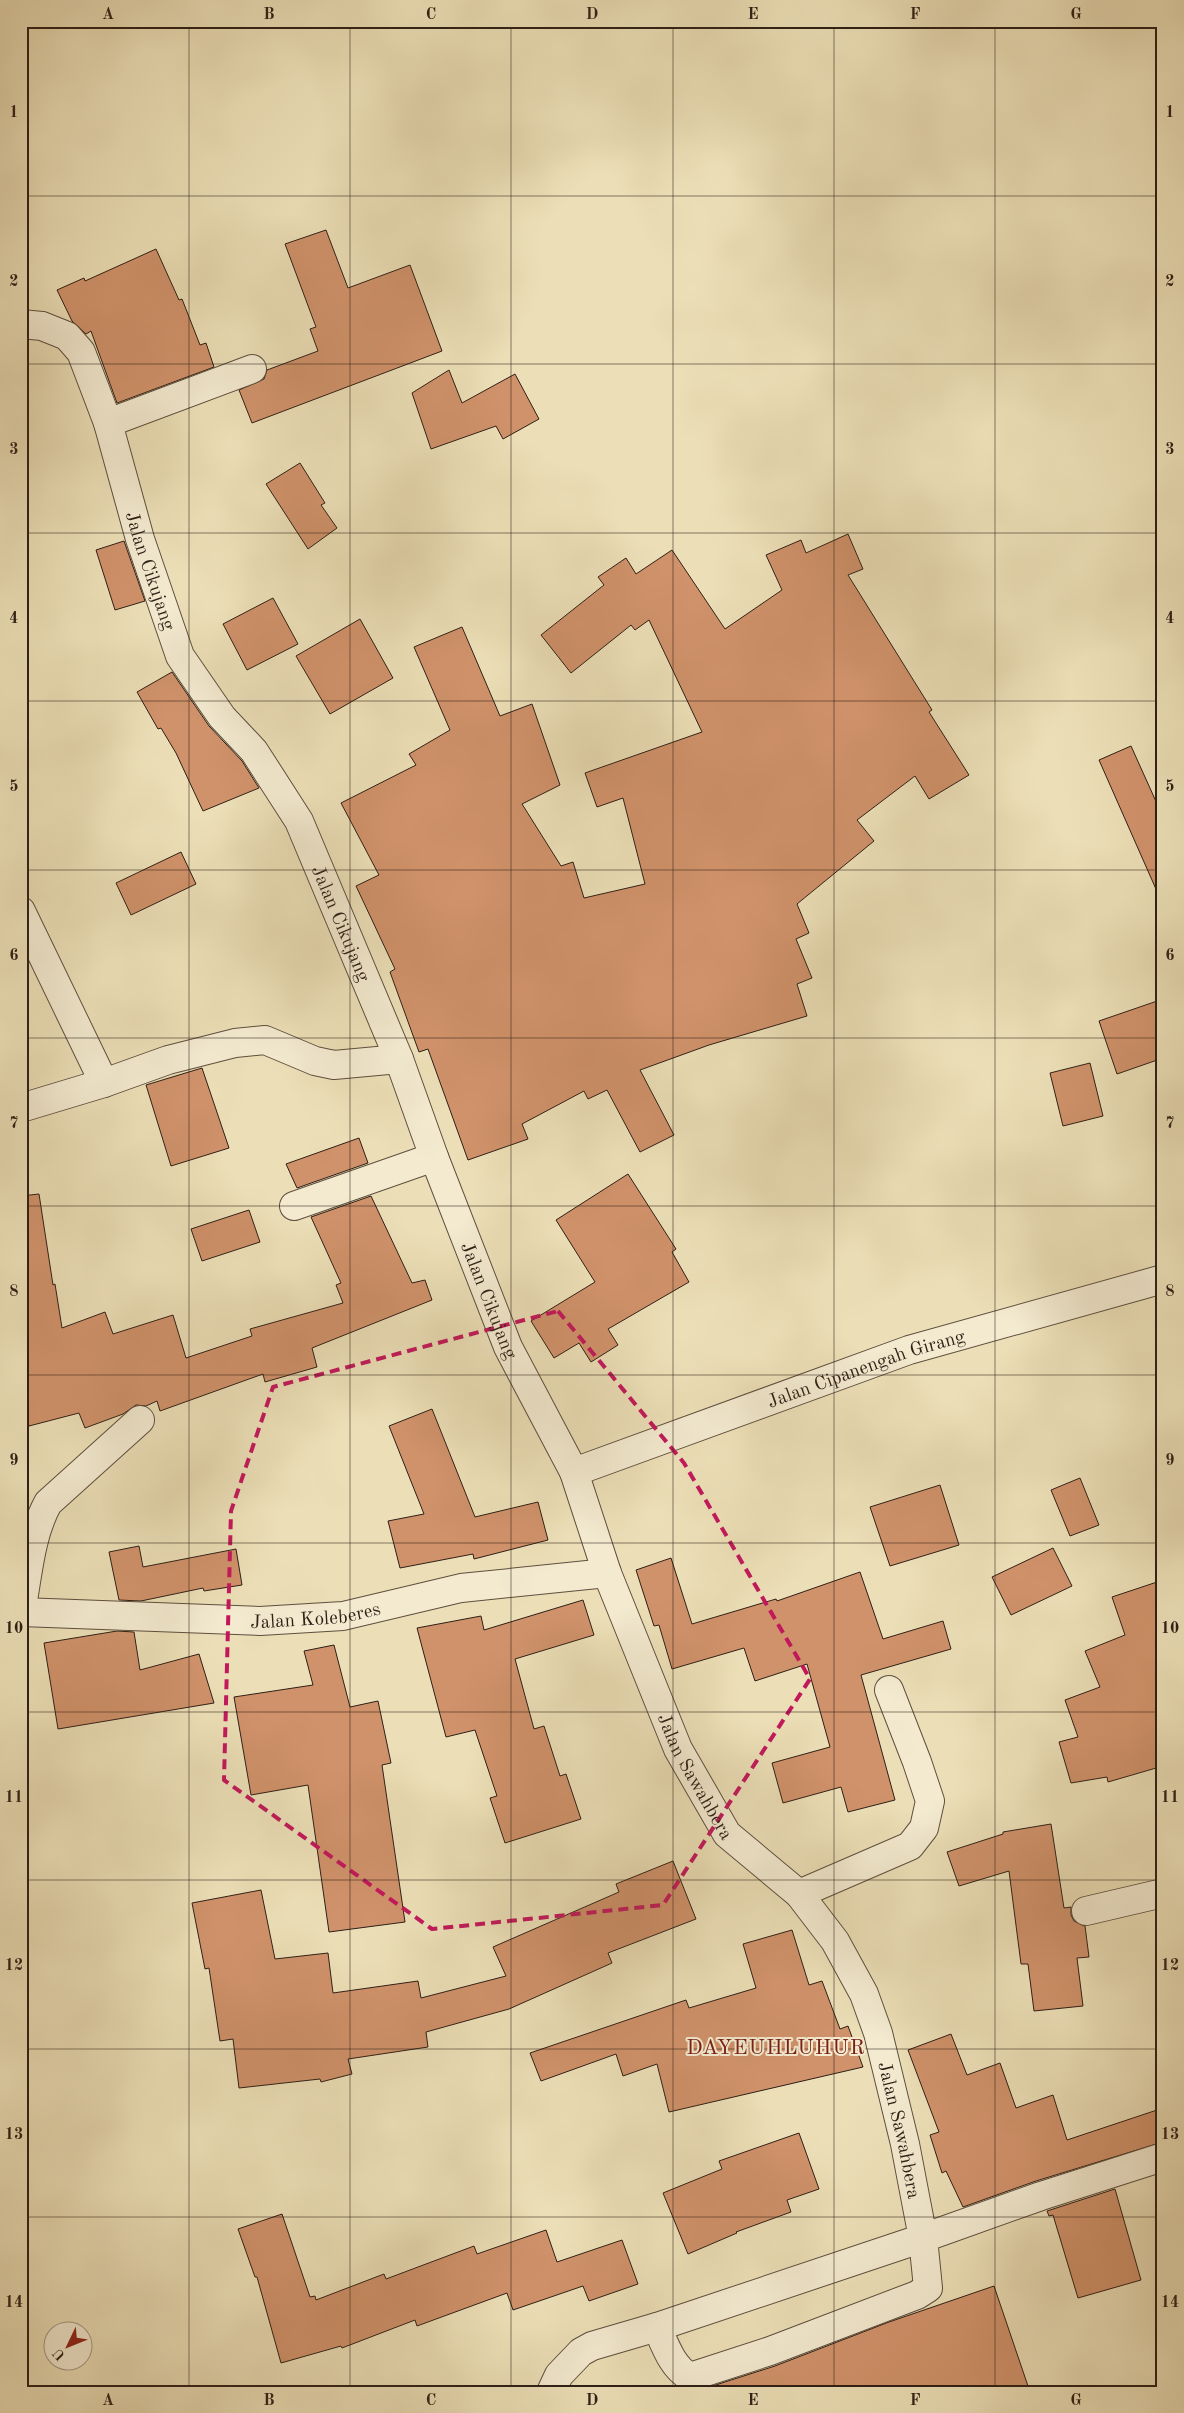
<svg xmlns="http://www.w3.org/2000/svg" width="1184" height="2413" viewBox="0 0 1184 2413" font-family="'Old Standard TT',serif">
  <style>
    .building { fill: #d0926b; stroke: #2e1f16 }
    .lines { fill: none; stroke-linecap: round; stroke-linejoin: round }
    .minor-casing { stroke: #5e4f3e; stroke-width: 30 }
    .minor { stroke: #f3ead0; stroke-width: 28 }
    .marked { fill: none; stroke: #c2185b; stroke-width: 4; stroke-dasharray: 10 6; stroke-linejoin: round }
    .grid { fill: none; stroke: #2e1f16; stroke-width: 1; stroke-opacity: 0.55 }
    .labels { text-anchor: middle; stroke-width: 4; stroke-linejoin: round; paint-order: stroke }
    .street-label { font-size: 19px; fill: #2e1f16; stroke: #f3ead0 }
    .quarter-label { font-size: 21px; letter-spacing: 1px; fill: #7a1f14; stroke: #f3ead0 }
    .neatline { fill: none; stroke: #2e1f16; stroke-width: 2 }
    .grid-label { font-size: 16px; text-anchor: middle; font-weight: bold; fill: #2e1f16 }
  </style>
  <rect width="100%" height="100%" fill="#ecdfb7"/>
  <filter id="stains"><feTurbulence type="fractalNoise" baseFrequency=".004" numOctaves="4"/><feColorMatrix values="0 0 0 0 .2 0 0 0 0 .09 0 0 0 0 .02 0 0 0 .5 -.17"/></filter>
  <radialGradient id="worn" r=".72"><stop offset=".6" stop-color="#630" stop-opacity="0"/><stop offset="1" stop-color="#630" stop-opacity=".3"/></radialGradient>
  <g class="building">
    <path d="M326 230 348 288 410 265 442 351 252 423 239 390 264 379 267 370 318 351 310 329 316 327 285 244Z"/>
    <path d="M156 249 179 300 182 299 200 345 206 343 214 367 117 403 91 331 86 334 72 321 57 290 84 278 85 281Z"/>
    <path d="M449 370 462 403 515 374 539 419 503 439 496 426 431 449 412 393Z"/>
    <path d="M300 463 325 503 321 505 337 528 308 549 266 484Z"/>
    <path d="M848 534 863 569 848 575 932 710 929 712 969 775 929 799 915 776 857 820 874 841 797 904 809 933 796 939 812 978 797 984 807 1016 709 1045 640 1070 674 1135 640 1152 607 1090 588 1099 584 1091 522 1124 528 1139 468 1160 428 1049 419 1052 390 972 395 969 356 886 379 875 341 803 416 765 409 754 450 730 414 647 462 627 500 716 532 704 560 785 522 804 561 866 573 862 584 898 645 884 623 798 597 807 585 773 702 732 649 620 635 630 631 625 571 673 541 635 604 585 598 577 626 558 636 574 672 550 725 629 782 590 766 555 801 540 806 553Z"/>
    <path d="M124 541 145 601 115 610 96 550Z"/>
    <path d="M273 598 298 644 247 670 223 624Z"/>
    <path d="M360 619 393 678 330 714 296 656Z"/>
    <path d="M172 672 209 726 242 761 259 788 203 811 176 753 161 728 158 729 137 692Z"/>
    <path d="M1131 746 1163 817V905L1099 760Z"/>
    <path d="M181 852 196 884 131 915 116 883Z"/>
    <path d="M1163 999V1058L1117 1074 1099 1021Z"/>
    <path d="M1090 1063 1103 1116 1063 1126 1050 1073Z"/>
    <path d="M202 1068 229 1148 171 1166 146 1085Z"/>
    <path d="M359 1138 368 1163 297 1188 286 1164Z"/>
    <path d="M628 1174 676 1249 672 1252 689 1282 608 1329 618 1345 591 1362 579 1343 554 1358 531 1321 595 1282 556 1220Z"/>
    <path d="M39 1194 53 1285 55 1284 62 1328 105 1312 113 1334 173 1315 186 1358 252 1336 250 1329 343 1303 336 1285 341 1283 311 1217 371 1196 412 1283 425 1280 432 1300 312 1348 317 1367 265 1382 263 1374 160 1411 157 1401 146 1406 136 1405 123 1414 85 1428 79 1413 29 1426 21 1397V1196Z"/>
    <path d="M249 1210 260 1242 202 1261 191 1229Z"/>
    <path d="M432 1409 475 1517 538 1502 548 1540 474 1559 473 1554 400 1568 388 1521 424 1514 389 1426Z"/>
    <path d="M1080 1478 1099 1525 1070 1536 1051 1490Z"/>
    <path d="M940 1485 959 1545 890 1566 870 1507Z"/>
    <path d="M139 1546 143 1567 236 1549 242 1585 204 1591 203 1588 141 1601 119 1600 109 1552Z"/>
    <path d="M1053 1548 1072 1586 1011 1615 992 1577Z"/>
    <path d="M671 1558 692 1624 776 1599 777 1601 860 1572 883 1639 943 1621 951 1649 861 1675 895 1800 848 1812 841 1787 783 1803 772 1763 830 1747 807 1664 755 1681 744 1648 672 1669 659 1625 654 1626 636 1570Z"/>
    <path d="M1163 1580V1766L1108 1782 1107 1777 1071 1783 1059 1742 1078 1737 1065 1700 1100 1687 1085 1651 1125 1635 1112 1597Z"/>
    <path d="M583 1600 594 1635 515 1659 534 1729 544 1726 560 1776 566 1774 581 1819 505 1843 490 1798 497 1796 475 1730 446 1737 417 1628 481 1616 484 1630Z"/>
    <path d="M117 1631 134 1632 140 1670 199 1654 214 1703 58 1729 44 1643Z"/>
    <path d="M334 1645 350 1707 378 1701 391 1763 382 1765 405 1922 329 1932 308 1785 251 1795 234 1697 313 1685 304 1651Z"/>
    <path d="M1051 1824 1064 1908 1071 1907V1915L1074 1921 1085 1926 1089 1957 1077 1958 1083 2006 1034 2011 1028 1964H1021L1009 1871 959 1886 947 1852 1003 1834V1832Z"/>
    <path d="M673 1861 696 1919 608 1953 612 1963 509 2009 426 2032 428 2047 348 2059 352 2074 321 2082 320 2079 239 2088 233 2039 220 2041 209 1968 205 1969 192 1903 261 1890 275 1959 328 1953 333 1993 418 1981 421 1998 506 1976 493 1947 619 1892 616 1884Z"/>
    <path d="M792 1930 809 1985 822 1981 840 2029 848 2026 863 2067 669 2112 657 2064 623 2076 616 2054 541 2081 530 2053 686 2000 689 2008 756 1988 743 1944Z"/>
    <path d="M951 2034 967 2075 1000 2063 1016 2108 1053 2095 1067 2140 1163 2108V2142L1036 2181 963 2207 946 2171 942 2173 930 2135 939 2132 908 2050Z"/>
    <path d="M799 2133 819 2189 787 2200 791 2212 736 2232 737 2233 688 2254 663 2193 722 2169 719 2161Z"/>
    <path d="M1115 2189 1141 2280 1078 2298 1053 2215 1049 2216 1047 2211Z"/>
    <path d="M282 2214 310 2297 315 2296 316 2300 384 2274 386 2279 474 2246 477 2254 546 2230 557 2262 622 2240 638 2284 589 2301 583 2286 513 2310 507 2293 417 2326 415 2320 342 2348 341 2346 281 2363 257 2277H255L238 2229Z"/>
    <path d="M994 2286 1030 2392H703V2389L775 2366 889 2322Z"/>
  </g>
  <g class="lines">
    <g class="minor-casing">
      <g id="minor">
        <path id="s1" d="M21 324 42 326 67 336 81 352 108 423 140 539 180 656 222 717 254 751 299 821 399 1059 434 1157 508 1347 574 1472 607 1573 678 1749 727 1834 799 1894 835 1941 864 1994 878 2033 905 2144 923 2238 657 2327 592 2346 581 2352 559 2375 551 2392"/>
        <path d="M108 423 252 369"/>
        <path d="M21 911 104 1083"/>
        <path d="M21 1108 104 1083 168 1060 235 1043 265 1040 315 1061 334 1065 399 1059"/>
        <path d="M294 1206 434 1157"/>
        <path id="s2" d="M574 1472 909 1350 1163 1279"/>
        <path id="s3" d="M21 1612 260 1621 343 1616 461 1588 607 1573"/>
        <path d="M21 1612C28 1575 30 1536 48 1503L140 1420"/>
        <path d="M799 1894 910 1846 924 1828 930 1801 917 1762 889 1690"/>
        <path d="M1086 1911 1163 1893"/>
        <path d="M657 2327C665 2345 672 2367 690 2377L770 2351 917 2295 928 2288 923 2238 1041 2196 1163 2157"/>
      </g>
    </g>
    <use href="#minor" class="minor"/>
  </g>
  <path class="marked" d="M558 1311 684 1463 810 1679 663 1905 432 1929 224 1780 231 1511 273 1387Z"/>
  <path class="grid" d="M189 21V2392M350 21V2392M511 21V2392M673 21V2392M834 21V2392M995 21V2392M21 196H1163M21 364H1163M21 533H1163M21 701H1163M21 870H1163M21 1038H1163M21 1206H1163M21 1375H1163M21 1543H1163M21 1712H1163M21 1880H1163M21 2049H1163M21 2217H1163"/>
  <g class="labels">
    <g class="street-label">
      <text dy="7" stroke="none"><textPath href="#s1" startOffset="299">Jalan Cikujang</textPath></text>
      <text dy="7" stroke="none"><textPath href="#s1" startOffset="704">Jalan Cikujang</textPath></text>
      <text dy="7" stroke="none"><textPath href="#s1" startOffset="1109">Jalan Cikujang</textPath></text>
      <text dy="7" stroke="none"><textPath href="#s2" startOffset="310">Jalan Cipanengah Girang</textPath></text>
      <text dy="7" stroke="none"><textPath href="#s3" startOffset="295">Jalan Koleberes</textPath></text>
      <text dy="7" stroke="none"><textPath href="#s1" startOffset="1629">Jalan Sawahbera</textPath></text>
      <text dy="7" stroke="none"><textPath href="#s1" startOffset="2049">Jalan Sawahbera</textPath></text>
    </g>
    <g class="quarter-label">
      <text x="776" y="2054">DAYEUHLUHUR</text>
    </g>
  </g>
  <rect width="1184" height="2413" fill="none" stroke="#ecdfb7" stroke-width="55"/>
  <g transform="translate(68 2346) rotate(227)"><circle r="24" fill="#f3ead0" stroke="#a49986"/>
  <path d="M0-4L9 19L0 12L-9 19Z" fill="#8f2418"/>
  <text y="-8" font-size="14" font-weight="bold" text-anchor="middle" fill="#2e1f16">U</text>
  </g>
  <rect x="28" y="28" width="1128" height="2358" class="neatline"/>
  <g class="grid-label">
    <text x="108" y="19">A</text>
    <text x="269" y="19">B</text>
    <text x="431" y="19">C</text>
    <text x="592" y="19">D</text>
    <text x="753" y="19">E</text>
    <text x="915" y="19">F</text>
    <text x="1076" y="19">G</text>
    <text x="14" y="117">1</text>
    <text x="1170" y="117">1</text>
    <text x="14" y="286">2</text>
    <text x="1170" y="286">2</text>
    <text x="14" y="454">3</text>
    <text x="1170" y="454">3</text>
    <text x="14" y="623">4</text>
    <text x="1170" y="623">4</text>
    <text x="14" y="791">5</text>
    <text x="1170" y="791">5</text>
    <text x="14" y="960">6</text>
    <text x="1170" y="960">6</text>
    <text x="14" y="1128">7</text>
    <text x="1170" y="1128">7</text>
    <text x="14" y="1296">8</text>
    <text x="1170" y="1296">8</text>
    <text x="14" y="1465">9</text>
    <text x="1170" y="1465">9</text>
    <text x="14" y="1633">10</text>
    <text x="1170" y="1633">10</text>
    <text x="14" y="1802">11</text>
    <text x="1170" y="1802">11</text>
    <text x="14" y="1970">12</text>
    <text x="1170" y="1970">12</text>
    <text x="14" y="2139">13</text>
    <text x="1170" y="2139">13</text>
    <text x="14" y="2307">14</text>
    <text x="1170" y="2307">14</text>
    <text x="108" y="2405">A</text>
    <text x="269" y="2405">B</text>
    <text x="431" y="2405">C</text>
    <text x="592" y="2405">D</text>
    <text x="753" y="2405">E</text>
    <text x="915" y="2405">F</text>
    <text x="1076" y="2405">G</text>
  </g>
  <rect width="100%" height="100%" filter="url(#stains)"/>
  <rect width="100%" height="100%" fill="url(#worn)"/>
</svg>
